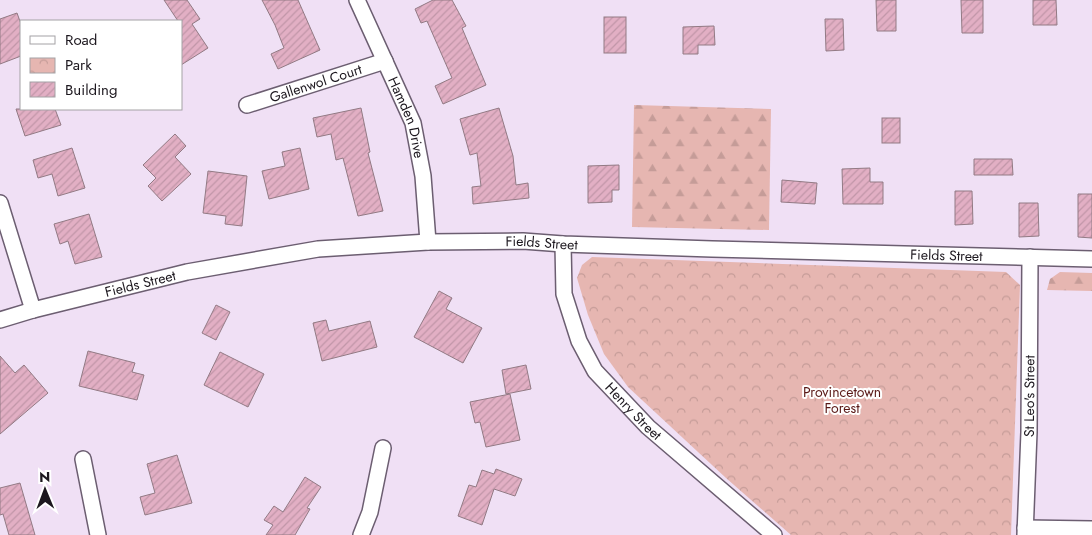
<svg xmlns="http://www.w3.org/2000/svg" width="1092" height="535" viewBox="0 0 1092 535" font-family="Jost,sans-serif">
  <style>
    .forest { fill: url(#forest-firs) }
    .park { fill: url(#park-crowns) }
    .building { fill: url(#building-hatch); stroke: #927a84 }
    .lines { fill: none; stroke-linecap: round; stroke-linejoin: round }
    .minor-casing { stroke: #6c5e71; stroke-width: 18 }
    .minor { stroke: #fff; stroke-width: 15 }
    .labels { text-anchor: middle; stroke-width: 4; stroke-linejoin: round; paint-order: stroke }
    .street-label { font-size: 14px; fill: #1c171e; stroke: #fff }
    .park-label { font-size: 14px; fill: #591816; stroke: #fff }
  </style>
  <defs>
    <pattern id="forest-firs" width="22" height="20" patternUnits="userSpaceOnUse" patternTransform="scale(1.25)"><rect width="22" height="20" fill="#e6b6b1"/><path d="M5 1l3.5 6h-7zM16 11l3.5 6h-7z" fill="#c59c98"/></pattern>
    <pattern id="park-crowns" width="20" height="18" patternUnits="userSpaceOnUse" patternTransform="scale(1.25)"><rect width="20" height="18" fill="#e6b6b1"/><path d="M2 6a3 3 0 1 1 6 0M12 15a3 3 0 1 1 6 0" fill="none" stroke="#c59c98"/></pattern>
    <pattern id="building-hatch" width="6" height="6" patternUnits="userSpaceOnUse" patternTransform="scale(1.25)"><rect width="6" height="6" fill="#e2afc4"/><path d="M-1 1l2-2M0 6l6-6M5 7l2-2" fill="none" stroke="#c196a8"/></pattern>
  </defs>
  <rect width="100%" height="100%" fill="#f0e0f5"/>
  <g class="forest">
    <path d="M634 105 771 109 769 230 632 227Z"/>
    <path d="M1060 272 1092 273V291L1047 290 1050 279Z"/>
  </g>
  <path class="park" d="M592 257 1006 272 1020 285 1011 535H791L726 478 628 387 604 354 588 315 577 278 582 265Z"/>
  <g class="building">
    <path d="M164 0H187L200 19 192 24 208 48 181 65V21H178Z"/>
    <path d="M262 0H298L320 50 278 69 271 54 284 48 275 25Z"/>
    <path d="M433 0H452L466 26 462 28 486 85 443 104 435 86 452 78 427 21 421 23 415 9Z"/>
    <path d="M876 0H896V31H877Z"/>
    <path d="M961 0H983V33H962Z"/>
    <path d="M1033 0H1056L1057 25H1033Z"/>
    <path d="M17 13 21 24V56L0 64V19Z"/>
    <rect x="604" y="17" width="22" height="36"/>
    <path d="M825 19H843L844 50 826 51Z"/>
    <path d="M714 26 715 45H698V54H683V27Z"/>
    <path d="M361 108 370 152 368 153 383 211 358 216 343 158 336 160 331 134 317 137 313 118Z"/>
    <path d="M499 108 513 156 516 185 528 183 529 198 473 204 472 187 481 186 477 153 470 155 460 119Z"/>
    <path d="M16 109H55L61 125 25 136Z"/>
    <rect x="882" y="118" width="18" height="25"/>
    <path d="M175 134 186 146 175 157 191 174 162 201 148 186 156 178 143 165Z"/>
    <path d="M72 148 85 188 58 196 52 174 38 178 33 160Z"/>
    <path d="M300 148 309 189 269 199 262 171 285 166 282 152Z"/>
    <path d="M974 159H1012L1013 175H974Z"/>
    <path d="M619 165V190H612V202L588 203V166Z"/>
    <path d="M870 168V182H883V204H843L842 169Z"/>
    <path d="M208 171 247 176 242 226 225 224 226 216 203 213Z"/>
    <path d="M782 180 817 183 815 204 781 202Z"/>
    <path d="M955 191H972L973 224 955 225Z"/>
    <path d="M1078 194H1092V238L1078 237Z"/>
    <path d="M1019 203H1038L1039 236 1019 237Z"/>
    <path d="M89 214 102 257 75 264 68 241 60 244 54 224Z"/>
    <path d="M439 291 452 298 446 309 482 328 463 363 414 337Z"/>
    <path d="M216 305 230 312 216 340 202 333Z"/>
    <path d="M326 320 329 331 370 321 377 347 322 361 313 323Z"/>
    <path d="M88 351 135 363 132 372 144 375 137 400 79 386Z"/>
    <path d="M220 352 264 374 248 407 204 385Z"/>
    <path d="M0 356 15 373 24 365 48 393 0 434Z"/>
    <path d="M526 365 531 389 506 394 502 370Z"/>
    <path d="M510 394 520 440 486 447 480 422 475 423 470 402Z"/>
    <path d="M177 455 192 503 145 515 140 497 155 493 147 464Z"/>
    <path d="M496 469 522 479 515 496 494 489 482 525 458 516 469 485 476 487 482 470 494 474Z"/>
    <path d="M305 477 321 487 307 508 310 509 295 535H266L273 525 264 520 274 506 283 512Z"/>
    <path d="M20 483 35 535H9L3 514 0 515V488Z"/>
  </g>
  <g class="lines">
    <g class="minor-casing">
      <g id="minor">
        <path id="s1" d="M357 0 413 123 423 176 428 242"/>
        <path id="s2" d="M247 105 385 61"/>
        <path d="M0 203 33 310"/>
        <path id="s3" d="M563 244 564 294 579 341 595 371 648 427 774 535"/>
        <path id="s4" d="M0 320 33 310 187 272 318 249 428 242 523 241 563 244 712 249 1092 259"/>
        <path d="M83 459 98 535"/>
        <path d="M1025 528 1092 529"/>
        <path d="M361 535 370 512 383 448"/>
        <path id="s5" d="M1025 535 1029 432 1030 257"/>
      </g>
    </g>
    <use href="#minor" class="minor"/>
  </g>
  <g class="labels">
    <g class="street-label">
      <text dy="5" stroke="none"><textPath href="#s2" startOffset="72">Gallenwol Court</textPath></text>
      <text dy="5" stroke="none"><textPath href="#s1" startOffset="128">Hamden Drive</textPath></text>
      <text dy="5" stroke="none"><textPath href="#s4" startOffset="550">Fields Street</textPath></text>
      <text dy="5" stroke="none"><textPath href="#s4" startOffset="955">Fields Street</textPath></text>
      <text dy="5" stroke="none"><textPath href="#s4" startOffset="145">Fields Street</textPath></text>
      <text dy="5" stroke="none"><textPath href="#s5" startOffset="139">St Leo's Street</textPath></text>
      <text dy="5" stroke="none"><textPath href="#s3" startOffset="189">Henry Street</textPath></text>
    </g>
    <g class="park-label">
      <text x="842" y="397">Provincetown<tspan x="842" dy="16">Forest</tspan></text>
    </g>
  </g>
  <rect x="20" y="20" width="162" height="90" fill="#ffffff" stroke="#a4a2a5"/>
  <rect x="30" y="36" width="25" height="8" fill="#ffffff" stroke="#a4a2a5"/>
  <text x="65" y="45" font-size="15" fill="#1c171e">Road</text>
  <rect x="30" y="58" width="25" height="15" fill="url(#park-crowns)" stroke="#a4a2a5"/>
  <text x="65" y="70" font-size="15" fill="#1c171e">Park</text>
  <rect x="30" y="82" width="25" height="15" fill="url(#building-hatch)" stroke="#a4a2a5"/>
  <text x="65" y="95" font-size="15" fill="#1c171e">Building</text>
  <g transform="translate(45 490) rotate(359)" stroke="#ffffff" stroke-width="4" paint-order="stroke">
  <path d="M0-4L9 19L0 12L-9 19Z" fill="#1c171e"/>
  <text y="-8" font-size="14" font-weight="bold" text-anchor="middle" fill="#1c171e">N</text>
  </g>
</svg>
